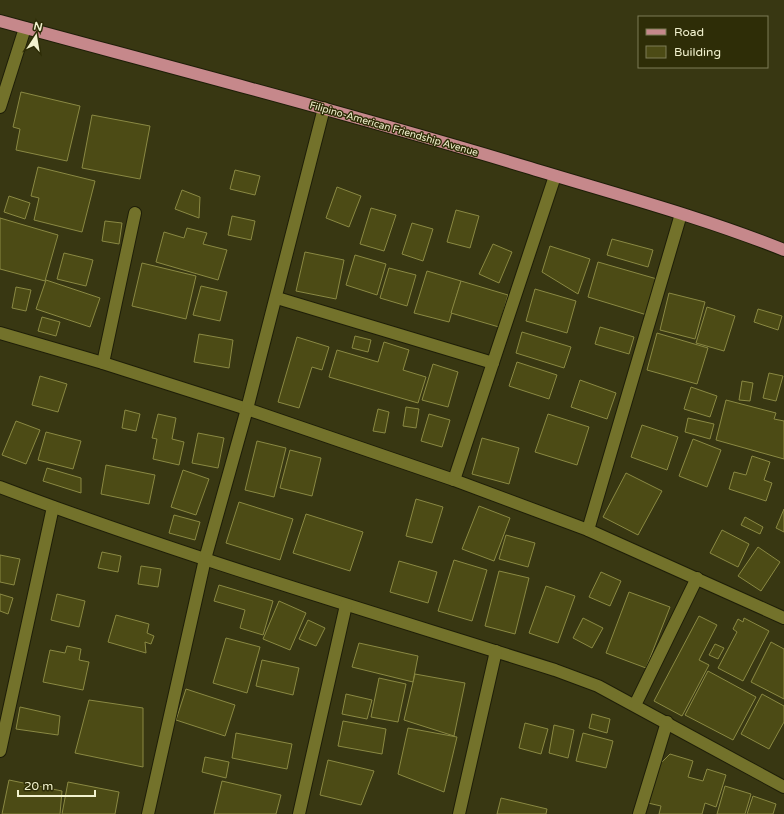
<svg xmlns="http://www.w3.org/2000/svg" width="784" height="814" viewBox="0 0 784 814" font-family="'Varela Round',sans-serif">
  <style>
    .building { fill: #4c4b15; stroke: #8a8943 }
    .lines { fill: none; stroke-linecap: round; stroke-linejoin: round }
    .street-casing { stroke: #1e1e08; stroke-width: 14 }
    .primary-casing { stroke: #1e1e08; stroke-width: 14 }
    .street { stroke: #73722b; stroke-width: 12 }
    .primary { stroke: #c6888b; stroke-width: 12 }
    .labels { text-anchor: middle; stroke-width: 3; stroke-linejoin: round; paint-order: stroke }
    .street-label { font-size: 10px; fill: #f2f2cf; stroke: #2e2d07 }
  </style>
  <rect width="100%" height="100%" fill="#383712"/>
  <g class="building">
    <path d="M21 92 80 106 67 161 16 150 20 129 13 127Z"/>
    <path d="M92 115 150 126 140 179 82 168Z"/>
    <path d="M38 167 95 181 82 232 34 220 39 198 31 196Z"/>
    <path d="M235 170 260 176 255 195 230 189Z"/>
    <path d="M337 187 361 196 349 227 326 218Z"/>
    <path d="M182 190 200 197 199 218 175 209Z"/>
    <path d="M9 196 30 203 25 219 4 212Z"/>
    <path d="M371 208 396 215 384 251 360 244Z"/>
    <path d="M456 210 479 216 470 248 447 242Z"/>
    <path d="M232 216 255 221 251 240 228 235Z"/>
    <path d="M0 218 58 235 45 281 0 269Z"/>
    <path d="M105 221 122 223 119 244 102 241Z"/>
    <path d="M412 223 433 229 423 261 402 254Z"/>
    <path d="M187 228 207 233 203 244 227 250 218 280 156 262 164 232 184 238Z"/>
    <path d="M612 239 653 250 648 267 607 255Z"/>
    <path d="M493 244 512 252 499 283 479 274Z"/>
    <path d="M550 246 590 259 578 294 542 272Z"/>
    <path d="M305 252 344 260 336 299 296 291Z"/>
    <path d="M64 253 93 260 86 286 57 279Z"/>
    <path d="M355 255 386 264 377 295 346 285Z"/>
    <path d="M598 262 657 279 647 315 588 297Z"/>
    <path d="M142 263 196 276 186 319 132 306Z"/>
    <path d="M389 268 416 275 407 306 380 298Z"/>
    <path d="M427 271 461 281 449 322 414 313Z"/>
    <path d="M46 280 100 298 90 327 36 309Z"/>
    <path d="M461 281 508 295 499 327 451 313Z"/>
    <path d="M201 286 227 292 220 321 193 315Z"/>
    <path d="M16 287 31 290 26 311 12 308Z"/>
    <path d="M535 289 576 301 567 333 526 321Z"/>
    <path d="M669 293 705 302 695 339 660 330Z"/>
    <path d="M707 307 735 316 724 351 696 343Z"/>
    <path d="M758 309 782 316 778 330 754 322Z"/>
    <path d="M42 317 60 322 56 336 38 331Z"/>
    <path d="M600 327 634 337 629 354 595 344Z"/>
    <path d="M522 332 571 347 564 368 516 353Z"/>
    <path d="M657 333 708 348 697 384 647 370Z"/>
    <path d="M199 334 233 340 229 368 194 362Z"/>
    <path d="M355 336 371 340 368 352 352 348Z"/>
    <path d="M297 337 329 347 322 370 312 367 299 408 278 402Z"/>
    <path d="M384 342 409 350 403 370 426 377 418 403 329 377 337 350 378 362Z"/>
    <path d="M517 362 557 375 549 399 509 386Z"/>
    <path d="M433 364 458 372 448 407 422 400Z"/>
    <path d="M769 373 783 376 776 401 763 398Z"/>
    <path d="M40 376 67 384 58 412 32 405Z"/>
    <path d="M580 380 616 393 607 419 571 407Z"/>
    <path d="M742 381 753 383 750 401 739 400Z"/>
    <path d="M691 387 717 396 710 417 684 409Z"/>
    <path d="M726 400 776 413 774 419 784 421V459L716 440Z"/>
    <path d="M406 407 419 409 416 428 403 426Z"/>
    <path d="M378 409 389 412 385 433 373 431Z"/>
    <path d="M125 410 140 414 136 431 122 428Z"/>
    <path d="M158 414 176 418 172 439 184 442 179 465 153 459 157 439 152 438Z"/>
    <path d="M429 414 450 420 442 447 421 441Z"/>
    <path d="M548 414 589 427 577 465 535 452Z"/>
    <path d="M688 418 714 424 710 439 685 432Z"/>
    <path d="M16 421 40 430 26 464 2 455Z"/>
    <path d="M642 425 678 437 667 470 631 457Z"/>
    <path d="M46 432 81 441 73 469 38 460Z"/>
    <path d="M198 433 224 438 218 468 192 463Z"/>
    <path d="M482 438 519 448 509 484 472 474Z"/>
    <path d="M693 439 721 450 707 487 679 476Z"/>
    <path d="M257 441 286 448 274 497 245 490Z"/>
    <path d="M290 450 321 458 312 496 280 488Z"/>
    <path d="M752 456 770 462 764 480 772 483 766 501 729 489 734 472 746 475Z"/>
    <path d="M106 465 155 475 149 504 101 494Z"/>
    <path d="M47 468 81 478V493L43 481Z"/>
    <path d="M183 470 209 479 196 515 171 507Z"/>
    <path d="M626 473 662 491 638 535 603 517Z"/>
    <path d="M416 499 443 507 432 543 406 536Z"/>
    <path d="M239 502 293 519 280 560 226 543Z"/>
    <path d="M479 506 510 518 494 561 462 549Z"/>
    <path d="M784 509V532L776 528Z"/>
    <path d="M306 514 363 532 350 571 293 553Z"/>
    <path d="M174 515 200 522 195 540 169 533Z"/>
    <path d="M745 517 763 527 760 534 741 525Z"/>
    <path d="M722 530 749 544 738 567 710 553Z"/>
    <path d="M506 535 535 543 528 567 499 559Z"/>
    <path d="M758 547 780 562 761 591 738 576Z"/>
    <path d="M102 552 121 556 118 572 98 568Z"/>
    <path d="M0 555 20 559 14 585 0 582Z"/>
    <path d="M454 560 487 570 472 621 438 611Z"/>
    <path d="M399 561 437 572 428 603 390 592Z"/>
    <path d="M141 566 161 569 158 587 138 584Z"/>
    <path d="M499 571 529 578 515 634 485 626Z"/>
    <path d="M601 572 621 581 610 606 589 597Z"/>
    <path d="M219 585 273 601 263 635 240 628 245 610 214 601Z"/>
    <path d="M546 586 575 596 558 643 529 633Z"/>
    <path d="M629 592 670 607 646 668 606 653Z"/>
    <path d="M0 594 13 598 8 614 0 611Z"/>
    <path d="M57 594 85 601 79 627 51 620Z"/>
    <path d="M279 601 306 613 290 650 263 639Z"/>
    <path d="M116 615 149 624 147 633 154 636 151 644 145 642 146 653 108 642Z"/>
    <path d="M699 616 717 625 699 660 709 665 682 716 654 701Z"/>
    <path d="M583 618 603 628 592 648 573 638Z"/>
    <path d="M744 618 769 631 743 681 718 668 737 632 733 629 738 619 743 622Z"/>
    <path d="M308 620 325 628 316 646 299 639Z"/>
    <path d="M226 638 260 647 247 693 213 683Z"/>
    <path d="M771 642 784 649V699L751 682Z"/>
    <path d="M359 643 418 656 413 682 352 667Z"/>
    <path d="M715 644 724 648 718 659 709 655Z"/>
    <path d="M67 646 81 649 79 660 89 662 83 690 43 682 50 650 65 653Z"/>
    <path d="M262 660 299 668 293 695 256 686Z"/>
    <path d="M708 671 756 697 733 740 685 715Z"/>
    <path d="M415 674 465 683 454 736 404 720Z"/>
    <path d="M379 678 406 684 398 722 371 717Z"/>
    <path d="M186 689 235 705 225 736 176 720Z"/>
    <path d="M346 694 372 700 367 719 342 714Z"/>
    <path d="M762 694 784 706V722L769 749 741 734Z"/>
    <path d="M89 700 143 708V767L75 753Z"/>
    <path d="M20 707 60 716 58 735 16 729Z"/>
    <path d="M592 714 610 719 607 733 589 728Z"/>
    <path d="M343 721 386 729 382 754 338 746Z"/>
    <path d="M525 723 548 729 541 754 519 748Z"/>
    <path d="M554 725 574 730 568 758 549 753Z"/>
    <path d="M408 728 457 737 444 792 398 774Z"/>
    <path d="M236 733 292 744 287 769 232 758Z"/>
    <path d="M583 733 613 741 606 768 576 761Z"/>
    <path d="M670 754 693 761 688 777 703 781 707 769 726 775 716 807 705 803 702 814H659L661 806 648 803 660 764Z"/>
    <path d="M205 757 229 762 226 778 202 772Z"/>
    <path d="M328 760 374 771 361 805 320 795Z"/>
    <path d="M9 780 62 791 60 814H2Z"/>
    <path d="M222 781 281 795 276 814H214Z"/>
    <path d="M68 782 119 792 115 814H62Z"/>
    <path d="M725 786 751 794 745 814H717Z"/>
    <path d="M753 796 776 804 773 814H747Z"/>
    <path d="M501 798 547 809 546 814H497Z"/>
  </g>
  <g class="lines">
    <g class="street-casing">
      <g id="street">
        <path d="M0 107 25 28"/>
        <path d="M277 298 493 363"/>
        <path d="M0 333 103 363 247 409 454 480 588 530 784 618"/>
        <path d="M103 363 135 213"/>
        <path d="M454 480 555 176"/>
        <path d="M0 487C182 556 369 611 555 670L598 686 784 787"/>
        <path d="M588 530 681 214"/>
        <path d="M635 705 697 578"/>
        <path d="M0 751 53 507"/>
        <path d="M148 814 205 559 247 409 324 108"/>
        <path d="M299 814 346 605"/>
        <path d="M459 814 496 651"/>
        <path d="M639 814 667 722"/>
      </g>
    </g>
    <g class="primary-casing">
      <path id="primary" d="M0 21C177 69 354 115 530 168 615 194 702 217 784 250"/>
    </g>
    <use href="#street" class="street"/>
    <use href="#primary" class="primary"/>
  </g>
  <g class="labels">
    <g class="street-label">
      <text transform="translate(394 128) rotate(16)" y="4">Filipino-American Friendship Avenue</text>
    </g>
  </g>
  <rect x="638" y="16" width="130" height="52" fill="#2e2d07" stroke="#7c7c57"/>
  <rect x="646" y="29" width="20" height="6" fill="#c6888b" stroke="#7c7c57"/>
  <text x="674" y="36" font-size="12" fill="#f2f2cf">Road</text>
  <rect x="646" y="46" width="20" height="12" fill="#4c4b15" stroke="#7c7c57"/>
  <text x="674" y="56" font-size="12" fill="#f2f2cf">Building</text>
  <g transform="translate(36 36) rotate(12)" stroke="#2e2d07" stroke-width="3" paint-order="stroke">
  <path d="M0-3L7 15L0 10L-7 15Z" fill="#f2f2cf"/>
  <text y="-6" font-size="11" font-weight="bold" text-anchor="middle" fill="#f2f2cf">N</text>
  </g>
  <path d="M18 790v6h77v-6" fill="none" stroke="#f2f2cf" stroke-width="2"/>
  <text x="24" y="790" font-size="12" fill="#f2f2cf" stroke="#2e2d07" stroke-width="3" paint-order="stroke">20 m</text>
</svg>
